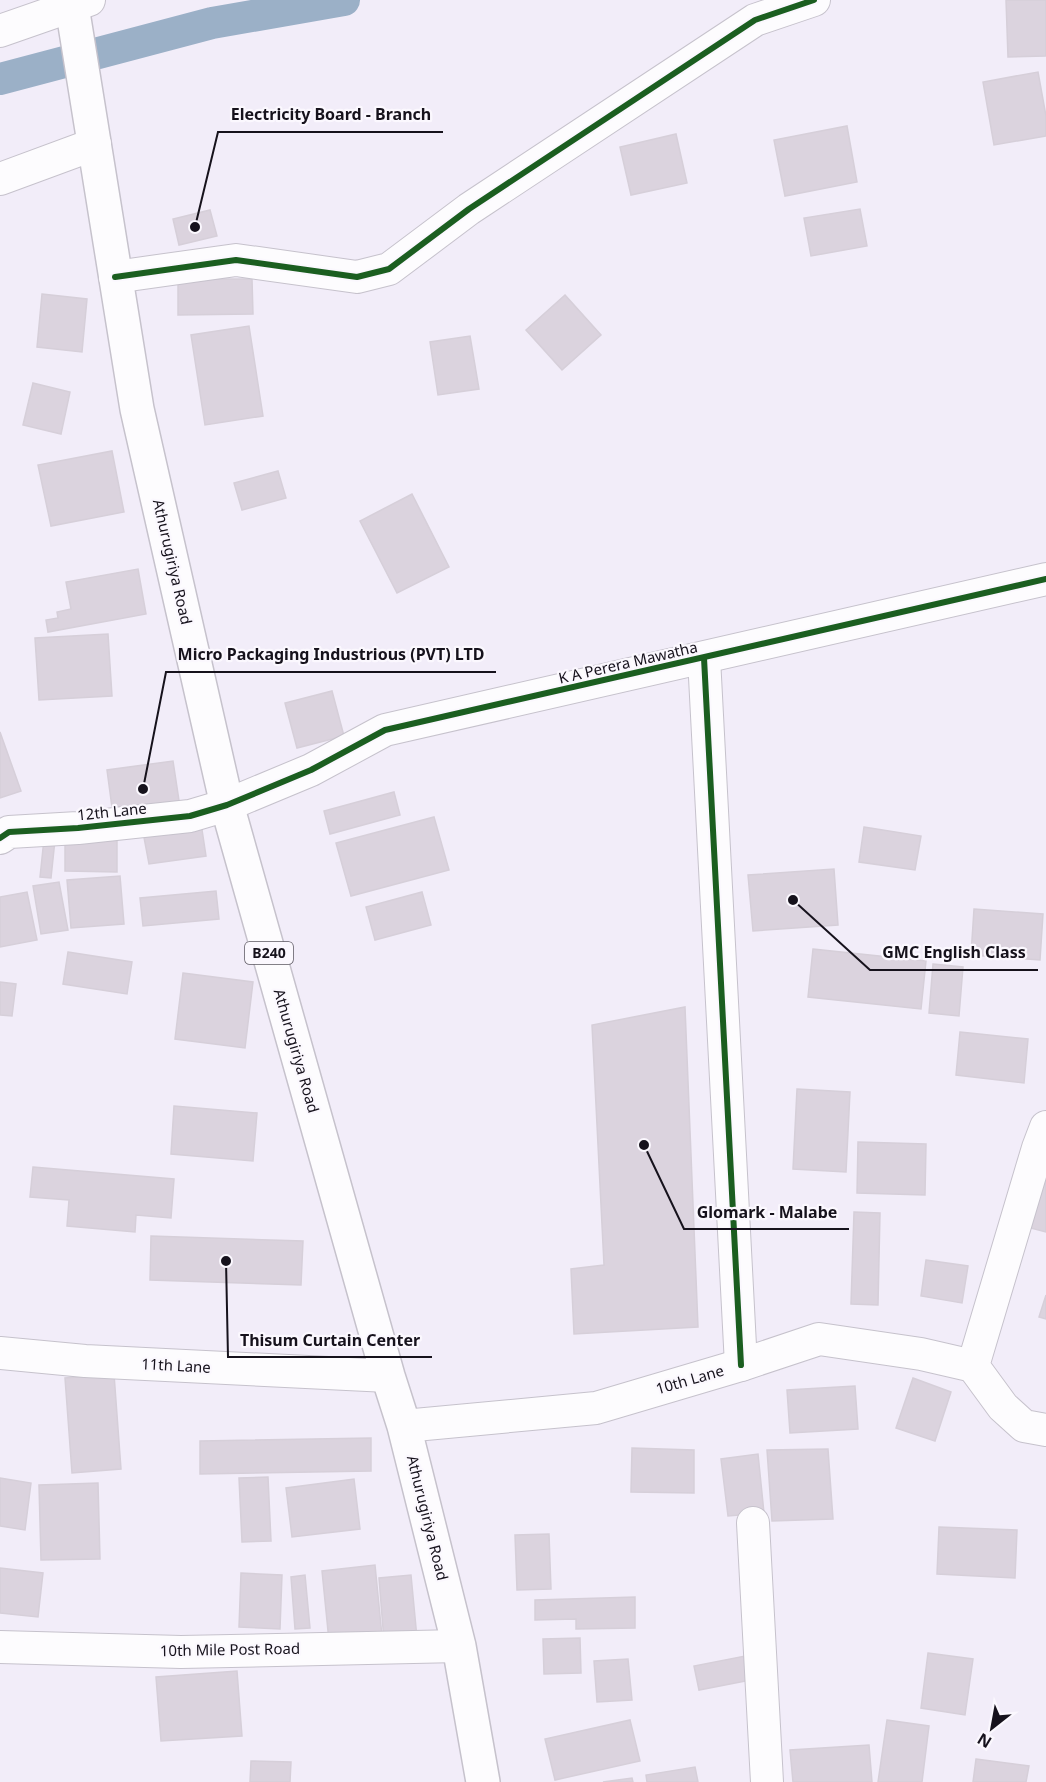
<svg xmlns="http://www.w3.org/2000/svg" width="1046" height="1782" viewBox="0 0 1046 1782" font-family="'Noto Sans',sans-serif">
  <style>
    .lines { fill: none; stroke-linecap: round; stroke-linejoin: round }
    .canal { stroke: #9bb0c7; stroke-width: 32 }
    .building { fill: #dbd3de; stroke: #d6cfd9; stroke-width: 1.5 }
    .street-casing { stroke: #c6c2cc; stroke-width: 34 }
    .primary-casing { stroke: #c6c2cc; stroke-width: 36 }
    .street { stroke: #fdfcfe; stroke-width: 32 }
    .primary { stroke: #fdfcfe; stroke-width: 33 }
    .cycleway-casing { stroke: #fbf8fe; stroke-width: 10 }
    .cycleway { stroke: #1b5e20; stroke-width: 6 }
    .labels { text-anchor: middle; stroke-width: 4.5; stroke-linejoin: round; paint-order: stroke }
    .shield { fill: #fbf8fe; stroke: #5b5760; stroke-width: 1.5 }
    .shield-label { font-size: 14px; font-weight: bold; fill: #16121c }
    .street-label { font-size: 15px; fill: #16121c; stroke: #fbf8fe }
    .leader { fill: none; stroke: #16121c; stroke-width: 2 }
    .callout-dot { fill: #16121c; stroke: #fbf8fe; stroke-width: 2 }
    .callout-label { font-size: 16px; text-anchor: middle; font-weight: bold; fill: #16121c; stroke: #fbf8fe; stroke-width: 4.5; stroke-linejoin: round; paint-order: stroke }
  </style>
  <rect width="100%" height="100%" fill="#f2edf9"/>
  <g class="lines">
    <path class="canal" d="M0 79 212 23 344 0"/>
  </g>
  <g class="building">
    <path d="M1006 0H1046V56L1008 57Z"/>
    <path d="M1038 72 1046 116V136L994 145 983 82Z"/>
    <path d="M847 126 857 182 785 196 774 140Z"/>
    <path d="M676 134 687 183 631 195 620 147Z"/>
    <path d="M860 209 867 246 811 256 804 218Z"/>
    <path d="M210 210 217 236 179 245 173 219Z"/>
    <path d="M178 279H252L253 314 178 315Z"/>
    <path d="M42 294 87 299 82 352 37 347Z"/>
    <path d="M565 295 601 335 562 370 526 330Z"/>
    <path d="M249 326 263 416 205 425 191 335Z"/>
    <path d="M470 336 479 389 438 395 430 342Z"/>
    <path d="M33 383 70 392 61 434 23 425Z"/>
    <path d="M112 451 124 512 51 526 38 465Z"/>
    <path d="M278 471 286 498 242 510 234 483Z"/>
    <path d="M412 494 449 567 397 593 360 521Z"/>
    <path d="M138 569 146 614 48 632 46 620 58 618 57 612 71 609 66 582Z"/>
    <path d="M108 634 112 696 39 700 35 638Z"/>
    <path d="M332 691 344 736 297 748 285 703Z"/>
    <path d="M0 732 21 791 0 798Z"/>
    <path d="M173 761 180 807 113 815 107 770Z"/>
    <path d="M394 792 400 815 330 834 324 811Z"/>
    <path d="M434 817 449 870 351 896 336 843Z"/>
    <path d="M201 823 206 856 149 864 143 832Z"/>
    <path d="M864 827 921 836 915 870 859 862Z"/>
    <path d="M44 839 55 840 51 878 40 877Z"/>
    <path d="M65 839 117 840V872L65 871Z"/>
    <path d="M834 869 838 925 753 931 748 875Z"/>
    <path d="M120 876 124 924 71 928 67 880Z"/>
    <path d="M59 882 68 930 41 934 33 886Z"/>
    <path d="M216 891 219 919 143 926 140 898Z"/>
    <path d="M27 892 37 940 0 947V897Z"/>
    <path d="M422 892 431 925 375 940 366 907Z"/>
    <path d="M974 909 1043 914 1040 960 971 955Z"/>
    <path d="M813 949 926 961 921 1009 808 997Z"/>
    <path d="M68 952 132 962 127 994 63 984Z"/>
    <path d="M933 964 963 967 959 1016 929 1013Z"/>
    <path d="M183 973 253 982 245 1048 175 1039Z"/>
    <path d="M0 982 16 984 12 1016 0 1015Z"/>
    <path d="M685 1007 698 1327 574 1334 571 1269 604 1265 592 1025Z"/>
    <path d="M960 1032 1028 1039 1024 1083 956 1075Z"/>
    <path d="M797 1089 850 1092 846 1172 793 1169Z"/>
    <path d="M174 1106 257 1113 253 1161 171 1154Z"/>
    <path d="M858 1142 926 1144 925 1195 857 1193Z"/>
    <path d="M33 1167 174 1179 171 1218 136 1215 135 1232 67 1226 69 1200 30 1197Z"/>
    <path d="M1039 1178 1046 1180V1232L1027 1227Z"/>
    <path d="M854 1212 880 1213 878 1305 851 1304Z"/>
    <path d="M151 1236 303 1241 301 1285 150 1280Z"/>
    <path d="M926 1260 968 1266 962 1303 921 1296Z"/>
    <path d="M1046 1295V1319L1039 1317Z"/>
    <path d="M114 1374 121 1469 72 1473 65 1378Z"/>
    <path d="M913 1378 951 1392 935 1441 896 1428Z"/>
    <path d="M855 1386 858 1429 790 1433 787 1390Z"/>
    <path d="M371 1438V1471L200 1474V1441Z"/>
    <path d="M632 1448 694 1450V1493L631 1492Z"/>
    <path d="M828 1449 833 1519 772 1521 767 1450Z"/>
    <path d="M758 1454 764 1513 728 1516 721 1459Z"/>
    <path d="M268 1477 271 1541 242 1542 239 1478Z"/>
    <path d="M0 1478 31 1483 25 1530 0 1526Z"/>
    <path d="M354 1479 360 1529 292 1537 286 1488Z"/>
    <path d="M98 1483 100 1559 41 1560 39 1485Z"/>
    <path d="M939 1527 1017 1530 1015 1578 937 1574Z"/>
    <path d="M549 1534 551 1589 517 1590 515 1535Z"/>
    <path d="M375 1565 382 1636 329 1641 322 1571Z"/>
    <path d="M0 1568 43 1573 38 1617 0 1613Z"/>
    <path d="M241 1573 282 1575 280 1629 239 1627Z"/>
    <path d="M305 1575 310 1628 295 1629 291 1577Z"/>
    <path d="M411 1575 417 1638 384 1641 379 1578Z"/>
    <path d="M635 1597V1628L576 1629V1619L535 1620V1600Z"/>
    <path d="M580 1638 581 1673 544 1674 543 1639Z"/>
    <path d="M928 1653 973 1659 965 1715 921 1708Z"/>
    <path d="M745 1656 751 1680 699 1690 694 1666Z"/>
    <path d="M628 1659 632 1700 597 1702 594 1661Z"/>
    <path d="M237 1671 242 1736 161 1741 156 1677Z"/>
    <path d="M630 1720 640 1761 555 1780 545 1739Z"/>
    <path d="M887 1720 929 1726 922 1782H878Z"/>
    <path d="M869 1745 872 1782H793L790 1750Z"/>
    <path d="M976 1759 1029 1766 1026 1782H973Z"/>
    <path d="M251 1761 291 1762 290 1782H250Z"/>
    <path d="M695 1767 698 1782H647L646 1775Z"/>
    <path d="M632 1778 633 1782H603Z"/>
  </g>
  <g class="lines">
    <g class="street-casing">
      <g id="street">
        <path d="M0 31 89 0"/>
        <path d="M0 179 95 144"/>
        <path d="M115 277 236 260 357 277 389 269 469 209 755 20 814 0"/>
        <path d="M704 658 741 1365"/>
        <path d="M0 838 9 832 78 828 190 816 227 805 311 770 385 730 1046 579"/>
        <path d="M1046 1127 1038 1148 973 1366 1003 1407 1024 1426 1046 1430"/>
        <path d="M0 1353 85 1361 388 1376"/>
        <path d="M404 1426 596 1408 741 1365 819 1339 921 1354 973 1366"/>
        <path d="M753 1523 767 1782"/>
        <path d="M0 1647 181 1652 459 1646"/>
      </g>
    </g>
    <g class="primary-casing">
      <path id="primary" d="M71 0 137 409 227 805 388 1376 404 1426 459 1646 483 1782"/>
    </g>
    <use href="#street" class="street"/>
    <use href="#primary" class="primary"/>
    <g class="cycleway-casing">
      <g id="cycleway">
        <path d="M115 277 236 260 357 277 389 269 469 209 755 20 814 0"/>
        <path d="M704 658 741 1365"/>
        <path d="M0 838 9 832 78 828 190 816 227 805 311 770 385 730 1046 579"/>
      </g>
    </g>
    <use href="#cycleway" class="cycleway"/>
  </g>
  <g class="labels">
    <rect class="shield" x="245" y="942" width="48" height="22" rx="4.5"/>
    <g class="shield-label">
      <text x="269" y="958">B240</text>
    </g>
    <g class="street-label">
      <text transform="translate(172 562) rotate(77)" y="5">Athurugiriya Road</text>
      <text transform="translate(628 663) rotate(-13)" y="5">K A Perera Mawatha</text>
      <text transform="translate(112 812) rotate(-6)" y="5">12th Lane</text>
      <text transform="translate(296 1051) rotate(74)" y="5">Athurugiriya Road</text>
      <text transform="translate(176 1366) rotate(3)" y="5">11th Lane</text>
      <text transform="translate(690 1380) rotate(-16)" y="5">10th Lane</text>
      <text transform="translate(427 1518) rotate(76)" y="5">Athurugiriya Road</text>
      <text transform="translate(230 1650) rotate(-1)" y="5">10th Mile Post Road</text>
    </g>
  </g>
  <path class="leader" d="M195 227L218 132H443M143 789L166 672H496M793 900L870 970H1038M644 1145L684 1229H849M226 1261L228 1357H432"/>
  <g class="callout-dot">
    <circle cx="195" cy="227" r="6"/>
    <circle cx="143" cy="789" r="6"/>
    <circle cx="793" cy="900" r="6"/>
    <circle cx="644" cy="1145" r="6"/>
    <circle cx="226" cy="1261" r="6"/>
  </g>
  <g class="callout-label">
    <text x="331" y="120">Electricity Board - Branch</text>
    <text x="331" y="660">Micro Packaging Industrious (PVT) LTD</text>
    <text x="954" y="958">GMC English Class</text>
    <text x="767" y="1218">Glomark - Malabe</text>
    <text x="330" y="1346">Thisum Curtain Center</text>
  </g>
  <g transform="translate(992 1728) rotate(211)" stroke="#fbf8fe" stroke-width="4.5" paint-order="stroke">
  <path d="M0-4.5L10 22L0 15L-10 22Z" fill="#16121c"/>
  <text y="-9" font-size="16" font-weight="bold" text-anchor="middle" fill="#16121c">N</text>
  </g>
</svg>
